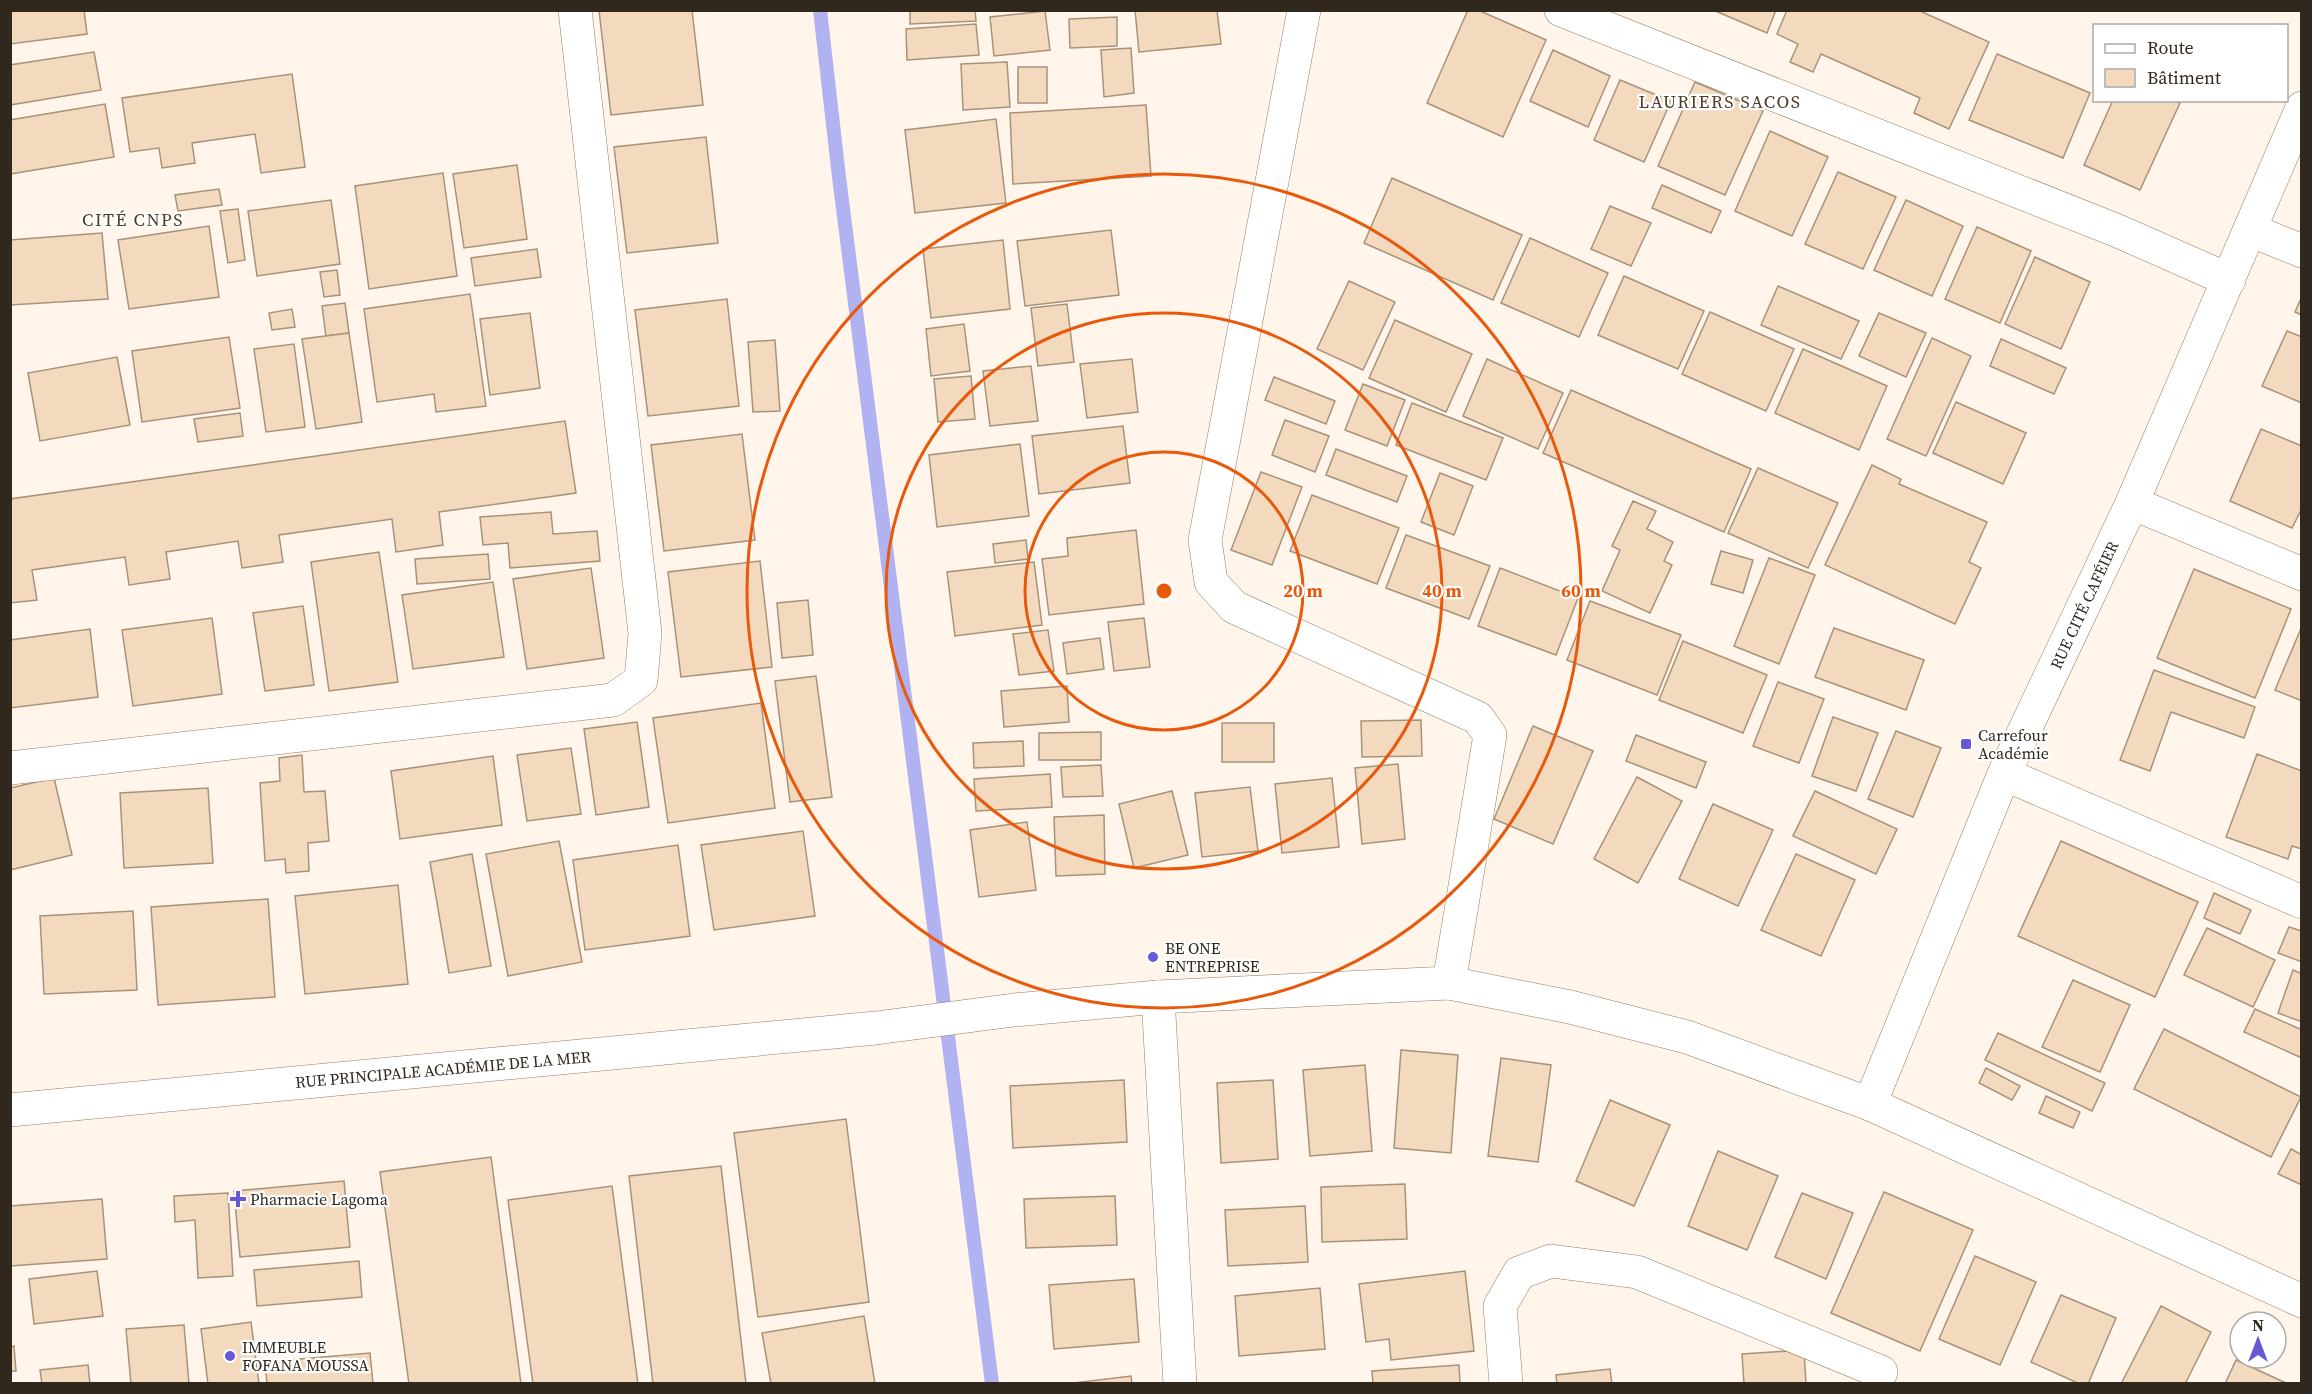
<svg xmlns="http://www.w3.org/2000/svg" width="2312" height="1394" viewBox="0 0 2312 1394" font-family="'Source Serif 4',serif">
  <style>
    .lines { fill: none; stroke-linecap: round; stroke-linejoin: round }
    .stream { stroke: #b0b2f2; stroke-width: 14 }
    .building { fill: #f3dabf; stroke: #a99279; stroke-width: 1.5 }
    .minor-casing { stroke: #947d64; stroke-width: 34 }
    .tertiary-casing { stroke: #947d64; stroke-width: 34 }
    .minor { stroke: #fff; stroke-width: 33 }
    .tertiary { stroke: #fff; stroke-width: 33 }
    .ring { fill: none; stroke: #e8590c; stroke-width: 3 }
    .poi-dot { fill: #655ad3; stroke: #fff; stroke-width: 2 }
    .labels { text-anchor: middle; stroke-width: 4.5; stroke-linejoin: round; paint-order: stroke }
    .street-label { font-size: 16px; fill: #31281d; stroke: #fff }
    .poi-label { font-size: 16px; fill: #31281d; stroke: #fff; text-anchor: start }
    .neighbourhood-label { font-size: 18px; letter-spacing: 1.5px; fill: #503c25; stroke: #fff }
    .centre { fill: #e8590c; stroke: #fff; stroke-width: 3 }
    .ring-label { font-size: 18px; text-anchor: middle; font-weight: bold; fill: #e8590c; stroke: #fff; stroke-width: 4.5; stroke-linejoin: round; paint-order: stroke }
  </style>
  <rect width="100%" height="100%" fill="#fff5ea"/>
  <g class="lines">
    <path class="stream" d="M820 10 839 177 992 1384"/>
  </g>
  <g class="building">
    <path d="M10 10H84L87 34 10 44Z"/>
    <path d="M599 10H692L703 105 611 115Z"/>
    <path d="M910 10H975L976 21 910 24Z"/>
    <path d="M1135 10H1217L1221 44 1139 52Z"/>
    <path d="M1468 10H1478L1546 40 1503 137 1427 103Z"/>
    <path d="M1713 10H1776L1767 33Z"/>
    <path d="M1787 10H1918L1989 42 1949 129 1914 113 1920 98 1821 54 1813 72 1790 62 1798 44 1777 34Z"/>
    <path d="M1045 11 1050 50 994 56 990 17Z"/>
    <path d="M1117 17V46L1070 48 1069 19Z"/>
    <path d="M976 24 979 55 907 60 906 29Z"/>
    <path d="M1131 48 1134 93 1104 97 1101 50Z"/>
    <path d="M1553 50 1610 76 1588 127 1530 101Z"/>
    <path d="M94 52 101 90 10 105V65Z"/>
    <path d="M1997 54 2090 93 2063 158 1969 120Z"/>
    <path d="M1007 62 1010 107 963 110 961 64Z"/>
    <rect x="1018" y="67" width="29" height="36"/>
    <path d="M292 74 305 167 261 173 255 134 192 143 195 163 162 168 159 148 130 152 122 98Z"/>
    <path d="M1620 80 1671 101 1644 162 1594 140Z"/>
    <path d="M1695 82 1763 111 1725 195 1658 166Z"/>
    <path d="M2113 100H2173L2180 103 2140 190 2084 165Z"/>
    <path d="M105 104 114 157 10 174V120Z"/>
    <path d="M1146 105 1151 176 1013 184 1010 113Z"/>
    <path d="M996 119 1006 203 915 213 905 130Z"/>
    <path d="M1770 131 1828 157 1792 236 1735 211Z"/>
    <path d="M706 137 718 243 627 253 614 147Z"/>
    <path d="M517 165 527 239 464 248 453 174Z"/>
    <path d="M1838 172 1896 197 1863 269 1805 244Z"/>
    <path d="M443 173 457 276 369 289 355 186Z"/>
    <path d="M1392 178 1522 235 1493 300 1364 243Z"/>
    <path d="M1662 185 1721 211 1711 233 1652 208Z"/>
    <path d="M219 189 222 205 178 211 175 195Z"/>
    <path d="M331 200 340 264 257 276 248 211Z"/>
    <path d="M1906 200 1963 226 1932 296 1874 270Z"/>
    <path d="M1610 206 1651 223 1631 266 1591 249Z"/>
    <path d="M238 209 245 260 228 263 220 211Z"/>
    <path d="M209 226 219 297 129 309 118 240Z"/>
    <path d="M1977 227 2031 251 2000 323 1945 299Z"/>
    <path d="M1111 230 1119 295 1025 306 1017 241Z"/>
    <path d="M102 233 108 299 10 305V240Z"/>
    <path d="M1530 238 1608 273 1579 337 1501 303Z"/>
    <path d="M1003 240 1010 309 931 318 923 249Z"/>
    <path d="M537 249 541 277 475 286 471 258Z"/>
    <path d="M2035 257 2090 282 2061 349 2005 324Z"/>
    <path d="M337 270 340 295 324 297 320 272Z"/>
    <path d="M1624 276 1704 311 1678 369 1598 335Z"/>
    <path d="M1349 281 1395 302 1363 370 1317 349Z"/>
    <path d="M1778 286 1859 321 1841 359 1761 325Z"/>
    <path d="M470 294 486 406 436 412 434 394 377 402 364 309Z"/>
    <path d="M2302 296V315L2295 312Z"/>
    <path d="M727 299 739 406 648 416 635 310Z"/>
    <path d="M345 303 349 333 326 336 322 306Z"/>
    <path d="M1067 304 1074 362 1038 366 1031 308Z"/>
    <path d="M292 309 295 327 272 330 269 313Z"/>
    <path d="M1710 312 1794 349 1766 411 1682 374Z"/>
    <path d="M530 313 540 388 490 395 480 319Z"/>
    <path d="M1879 313 1926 333 1906 377 1859 356Z"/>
    <path d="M1395 320 1472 354 1446 412 1369 378Z"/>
    <path d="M964 324 970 371 931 376 926 329Z"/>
    <path d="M2287 331 2302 337V403L2262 386Z"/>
    <path d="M349 333 362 422 316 429 302 339Z"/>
    <path d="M229 337 240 408 142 422 132 351Z"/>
    <path d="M1932 338 1971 356 1926 456 1887 439Z"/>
    <path d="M2001 339 2066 368 2054 394 1990 366Z"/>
    <path d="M775 340 780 411 753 412 748 342Z"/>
    <path d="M294 344 305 427 266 432 254 349Z"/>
    <path d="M1803 349 1887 386 1859 450 1775 413Z"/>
    <path d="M117 357 130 425 40 441 28 373Z"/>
    <path d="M1132 359 1138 412 1087 418 1080 364Z"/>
    <path d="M1487 359 1563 393 1538 449 1463 416Z"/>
    <path d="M1031 366 1038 421 990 426 983 371Z"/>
    <path d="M971 376 975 419 938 422 934 379Z"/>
    <path d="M1274 377 1335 401 1326 424 1265 400Z"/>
    <path d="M1363 384 1405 400 1387 446 1345 430Z"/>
    <path d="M1571 390 1751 469 1724 532 1543 453Z"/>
    <path d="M1956 402 2026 433 2003 484 1933 453Z"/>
    <path d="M1412 403 1503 438 1486 480 1396 445Z"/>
    <path d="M240 413 243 436 198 442 194 419Z"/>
    <path d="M1285 420 1329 436 1315 472 1272 455Z"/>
    <path d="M565 421 576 493 439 512 443 545 396 552 392 519 279 535 283 562 242 568 238 541 166 552 170 579 129 585 125 557 32 570 37 600 10 603V499Z"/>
    <path d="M1123 426 1130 483 1039 494 1032 436Z"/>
    <path d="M2261 429 2302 446V508L2292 528 2230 501Z"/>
    <path d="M742 434 755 540 664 551 651 445Z"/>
    <path d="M1020 444 1029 516 937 527 929 455Z"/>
    <path d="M1336 449 1407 476 1397 502 1326 475Z"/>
    <path d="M1872 465 1901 479 1899 484 1987 522 1969 562 1981 568 1955 624 1825 565Z"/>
    <path d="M1758 468 1838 503 1808 568 1728 533Z"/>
    <path d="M1261 472 1302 487 1272 565 1231 550Z"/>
    <path d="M1440 473 1473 486 1454 535 1421 522Z"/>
    <path d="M1312 495 1399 528 1377 584 1290 551Z"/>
    <path d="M1633 501 1656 511 1647 529 1673 542 1664 561 1672 565 1650 613 1602 591 1620 550 1612 546Z"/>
    <path d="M551 512 553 534 597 531 600 561 510 568 508 543 483 545 480 517Z"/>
    <path d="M1136 530 1144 604 1049 615 1042 559 1068 556 1067 538Z"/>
    <path d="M1406 535 1490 566 1469 619 1386 588Z"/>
    <path d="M1026 540 1028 559 995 563 993 544Z"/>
    <path d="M1721 551 1753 560 1743 593 1711 584Z"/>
    <path d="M379 552 398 682 329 691 311 562Z"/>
    <path d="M488 554 490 579 417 584 415 559Z"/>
    <path d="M1769 558 1815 575 1779 664 1734 646Z"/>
    <path d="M760 561 772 667 681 677 668 572Z"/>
    <path d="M1034 562 1042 625 955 636 947 572Z"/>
    <path d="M591 568 604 658 527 669 513 579Z"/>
    <path d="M1500 568 1578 598 1556 655 1478 626Z"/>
    <path d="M2194 569 2291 609 2255 698 2157 658Z"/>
    <path d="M493 582 504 657 413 669 402 595Z"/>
    <path d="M808 600 813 655 782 658 777 603Z"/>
    <path d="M1590 601 1681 635 1657 695 1567 660Z"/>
    <path d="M303 606 314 685 265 691 253 613Z"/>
    <path d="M212 618 222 694 133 706 122 630Z"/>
    <path d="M1144 618 1150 667 1114 671 1108 622Z"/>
    <path d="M2302 626V701L2275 690Z"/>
    <path d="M1834 628 1924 660 1906 710 1815 677Z"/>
    <path d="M90 629 98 697 10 708V640Z"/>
    <path d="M1048 630 1054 671 1019 675 1013 634Z"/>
    <path d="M1100 638 1104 669 1067 674 1063 643Z"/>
    <path d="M1683 641 1767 675 1743 733 1659 700Z"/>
    <path d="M2154 670 2255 707 2244 738 2171 712 2150 771 2120 760Z"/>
    <path d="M816 676 832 797 790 802 775 681Z"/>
    <path d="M1778 682 1824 699 1799 763 1753 746Z"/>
    <path d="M1067 686 1069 722 1004 727 1001 691Z"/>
    <path d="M761 703 775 808 668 823 653 718Z"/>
    <path d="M1833 717 1878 733 1856 791 1812 776Z"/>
    <path d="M1421 720 1422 756 1362 757 1361 721Z"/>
    <path d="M637 722 649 807 596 815 584 729Z"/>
    <rect x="1222" y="723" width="52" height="39"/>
    <path d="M1533 726 1593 751 1553 844 1494 819Z"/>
    <path d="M1896 731 1941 748 1913 817 1868 799Z"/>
    <path d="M1101 732V760H1039V733Z"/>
    <path d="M1636 735 1706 762 1696 788 1626 761Z"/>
    <path d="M1023 741 1024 766 974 768 973 743Z"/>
    <path d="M571 748 581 814 527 821 517 755Z"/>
    <path d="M2257 754 2302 771V849L2292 846 2288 859 2226 837Z"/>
    <path d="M302 755 304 792 325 791 329 841 308 843 309 871 286 873 285 859 265 861 260 783 280 781 279 758Z"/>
    <path d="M493 756 502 825 400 839 391 771Z"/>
    <path d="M1398 764 1405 839 1362 844 1355 768Z"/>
    <path d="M1101 765 1103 796 1063 797 1061 767Z"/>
    <path d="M1050 774 1052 807 976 811 974 779Z"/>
    <path d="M1637 777 1682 801 1638 883 1594 859Z"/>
    <path d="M54 778 72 855 10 870V788Z"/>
    <path d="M1332 778 1339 847 1282 853 1275 784Z"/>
    <path d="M1250 787 1258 851 1202 857 1195 793Z"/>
    <path d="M208 788 213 863 124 868 120 793Z"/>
    <path d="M1172 791 1188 855 1134 868 1119 804Z"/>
    <path d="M1815 791 1897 829 1876 874 1793 836Z"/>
    <path d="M1713 804 1773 830 1738 906 1679 879Z"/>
    <path d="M1104 815 1105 874 1056 876 1054 817Z"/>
    <path d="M1027 822 1036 890 979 897 970 830Z"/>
    <path d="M803 831 815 916 714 930 701 845Z"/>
    <path d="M559 841 582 962 508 976 486 854Z"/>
    <path d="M2061 841 2198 902 2155 997 2018 936Z"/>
    <path d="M678 845 690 936 585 950 573 860Z"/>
    <path d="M472 854 491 966 449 973 430 862Z"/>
    <path d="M1796 854 1855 880 1821 956 1761 930Z"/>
    <path d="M398 885 408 984 305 994 295 896Z"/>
    <path d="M2214 893 2251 910 2240 934 2204 918Z"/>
    <path d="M268 899 275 997 158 1005 151 907Z"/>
    <path d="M133 911 137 990 44 994 40 916Z"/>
    <path d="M2289 927 2302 931V962L2278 953Z"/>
    <path d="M2207 928 2275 960 2253 1007 2184 975Z"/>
    <path d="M2293 970 2302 974V1022L2278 1013Z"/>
    <path d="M2073 980 2130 1005 2100 1072 2042 1047Z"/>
    <path d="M2255 1009 2302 1030V1058L2244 1032Z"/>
    <path d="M2164 1029 2301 1097 2271 1157 2134 1089Z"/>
    <path d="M1998 1033 2105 1083 2092 1111 1985 1060Z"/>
    <path d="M1401 1050 1458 1055 1451 1153 1394 1148Z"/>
    <path d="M1501 1058 1551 1065 1538 1162 1488 1156Z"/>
    <path d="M1365 1065 1372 1151 1310 1156 1303 1070Z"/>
    <path d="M1986 1068 2020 1086 2012 1100 1979 1083Z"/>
    <path d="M1124 1080 1127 1142 1013 1148 1010 1086Z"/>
    <path d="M1273 1080 1278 1159 1221 1163 1217 1083Z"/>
    <path d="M2046 1096 2080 1112 2073 1128 2039 1113Z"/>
    <path d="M1610 1100 1670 1125 1634 1206 1576 1181Z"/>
    <path d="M846 1119 869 1302 758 1317 734 1133Z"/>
    <path d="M2291 1149 2302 1155V1185L2278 1174Z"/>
    <path d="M1718 1151 1778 1176 1747 1250 1688 1226Z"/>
    <path d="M491 1157 521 1384H409L380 1172Z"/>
    <path d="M721 1166 746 1384H653L629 1176Z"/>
    <path d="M344 1181 350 1247 240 1257 234 1191Z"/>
    <path d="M1405 1184 1407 1239 1322 1242 1321 1187Z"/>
    <path d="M612 1186 638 1384H533L508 1200Z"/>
    <path d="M1884 1192 1973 1230 1920 1351 1831 1313Z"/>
    <path d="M228 1193 233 1276 198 1278 195 1220 175 1222 174 1196Z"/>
    <path d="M1802 1193 1853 1213 1826 1279 1775 1257Z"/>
    <path d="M1115 1196 1117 1245 1026 1248 1024 1199Z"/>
    <path d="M102 1199 107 1259 10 1266V1206Z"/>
    <path d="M1305 1206 1308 1262 1228 1266 1225 1210Z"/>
    <path d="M1975 1256 2036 1282 2000 1365 1939 1339Z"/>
    <path d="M359 1261 362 1297 257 1306 254 1270Z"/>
    <path d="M97 1271 103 1316 34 1324 29 1279Z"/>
    <path d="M1465 1271 1474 1351 1391 1360 1389 1339 1366 1342 1359 1284Z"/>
    <path d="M1134 1279 1139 1342 1054 1349 1049 1285Z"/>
    <path d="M1320 1288 1325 1349 1239 1356 1235 1296Z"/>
    <path d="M2061 1295 2116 1318 2088 1384H2080L2031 1362Z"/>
    <path d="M2161 1306 2211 1332 2185 1384H2121Z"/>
    <path d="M864 1316 875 1384H771L762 1333Z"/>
    <path d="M251 1322 259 1384H208L201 1329Z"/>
    <path d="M184 1325 189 1384H131L126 1329Z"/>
    <path d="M14 1346 16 1371H10V1347Z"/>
    <path d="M1804 1350 1806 1384H1744L1742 1354Z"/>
    <path d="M370 1353 373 1384H267L265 1362Z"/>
    <path d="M2236 1360 2286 1383 2225 1384Z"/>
    <path d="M88 1365 90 1384H42L40 1370Z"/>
    <path d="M1459 1365 1460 1384H1373L1372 1371Z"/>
    <path d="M1610 1369 1612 1384H1557L1556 1375Z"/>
    <path d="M1131 1376 1132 1384H1065Z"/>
  </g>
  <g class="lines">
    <g class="minor-casing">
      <g id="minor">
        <path d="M1304 10 1205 540 1211 582 1234 607 1478 718 1490 735 1449 983"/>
        <path d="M1561 10 2118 231 2229 280"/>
        <path d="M2250 230 2302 251"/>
        <path d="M2132 503 2302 574"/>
        <path d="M10 768 613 700 641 680 645 633 575 10"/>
        <path d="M2004 774 2302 902"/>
        <path d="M1158 997 1180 1384"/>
        <path d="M10 1110 876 1028 1014 1010 1158 997 1449 983 1570 1007 1687 1037 1870 1104"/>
        <path d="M1506 1384 1500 1306 1519 1273 1551 1261 1637 1272 1881 1372"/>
      </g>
    </g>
    <g class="tertiary-casing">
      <path id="tertiary" d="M2302 108 2132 503 2004 774 1870 1104 2302 1301"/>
    </g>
    <use href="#minor" class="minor"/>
    <use href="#tertiary" class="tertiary"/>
  </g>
  <g class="ring">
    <circle cx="1164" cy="591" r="139"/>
    <circle cx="1164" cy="591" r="278"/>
    <circle cx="1164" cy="591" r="417"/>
  </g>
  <g class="poi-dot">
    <rect x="1960" y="738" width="12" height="12" rx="3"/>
    <circle cx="1153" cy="957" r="6"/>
    <path d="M235 1190h6v6h6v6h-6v6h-6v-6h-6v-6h6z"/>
    <circle cx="230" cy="1356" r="6"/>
  </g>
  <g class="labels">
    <g class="street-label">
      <text transform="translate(2084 605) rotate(-65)" y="6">RUE CITÉ CAFÉIER</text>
      <text transform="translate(443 1069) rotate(-5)" y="6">RUE PRINCIPALE ACADÉMIE DE LA MER</text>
    </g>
    <g class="poi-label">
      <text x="1978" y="741">Carrefour<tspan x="1978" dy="18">Académie</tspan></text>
      <text x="1165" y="954">BE ONE<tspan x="1165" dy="18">ENTREPRISE</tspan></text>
      <text x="250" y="1205">Pharmacie Lagoma</text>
      <text x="242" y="1353">IMMEUBLE<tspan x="242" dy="18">FOFANA MOUSSA</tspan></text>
    </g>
    <g class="neighbourhood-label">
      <text x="1720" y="108">LAURIERS SACOS</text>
      <text x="133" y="226">CITÉ CNPS</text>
    </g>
  </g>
  <circle cx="1164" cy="591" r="9" class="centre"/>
  <g class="ring-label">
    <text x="1303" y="597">20 m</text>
    <text x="1442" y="597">40 m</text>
    <text x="1581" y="597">60 m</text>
  </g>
  <rect width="2312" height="1394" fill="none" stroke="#31281d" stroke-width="24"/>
  <rect x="2093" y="24" width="195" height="78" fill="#ffffff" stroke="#ada9a5" stroke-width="1.5"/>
  <rect x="2105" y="44" width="30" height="9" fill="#ffffff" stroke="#ada9a5" stroke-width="1.5"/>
  <text x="2147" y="54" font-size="18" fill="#31281d">Route</text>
  <rect x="2105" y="69" width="30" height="18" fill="#f3dabf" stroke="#ada9a5" stroke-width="1.5"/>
  <text x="2147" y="84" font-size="18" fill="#31281d">Bâtiment</text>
  <g transform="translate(2258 1340)"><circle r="28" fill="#ffffff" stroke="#ada9a5" stroke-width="1.5"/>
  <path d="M0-4.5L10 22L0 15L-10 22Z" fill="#655ad3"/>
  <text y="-9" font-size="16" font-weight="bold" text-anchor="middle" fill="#31281d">N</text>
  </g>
</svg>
